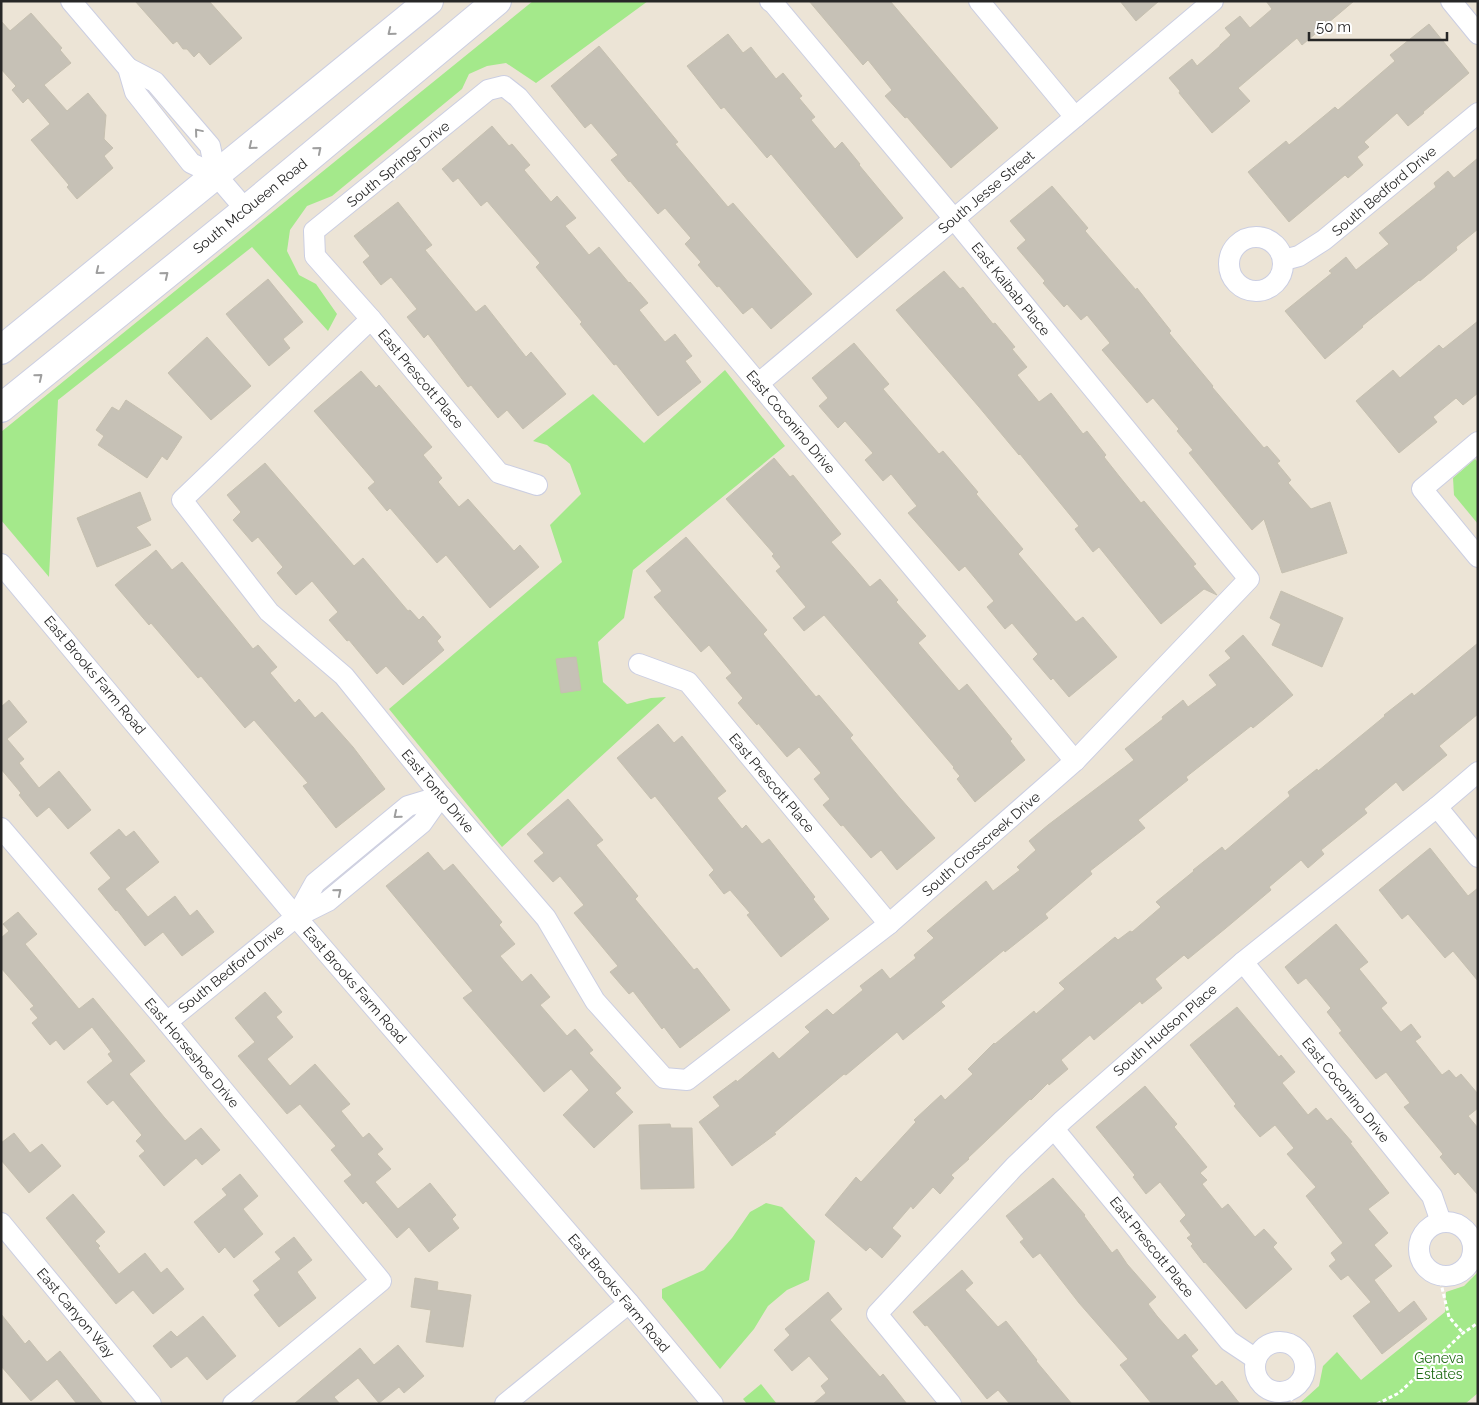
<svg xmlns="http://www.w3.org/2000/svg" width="1479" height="1405" viewBox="0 0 1479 1405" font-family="Raleway,sans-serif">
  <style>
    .green { fill: #a4e98b }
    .building { fill: #c6c1b6; stroke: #c6c0b0 }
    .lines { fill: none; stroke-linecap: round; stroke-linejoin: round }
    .minor-casing { stroke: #cbcee2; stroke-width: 22 }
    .secondary-casing { stroke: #cbcee2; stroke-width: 30 }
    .path { stroke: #fff; stroke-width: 3; stroke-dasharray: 4 2.5; stroke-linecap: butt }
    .minor { stroke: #fff; stroke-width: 20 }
    .secondary { stroke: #fff; stroke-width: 28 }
    .oneway { stroke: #9e9e9e }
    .labels { text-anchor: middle; stroke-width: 4; stroke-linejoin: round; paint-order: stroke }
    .street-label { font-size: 14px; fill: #272727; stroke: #fff }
    .park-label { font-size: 14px; fill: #1c6911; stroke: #fff }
  </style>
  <rect width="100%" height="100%" fill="#ece4d6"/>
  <g class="green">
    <path d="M533 1H648L536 83 506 63 487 66 469 74 462 89 332 196 307 206 290 230 287 251 299 275 316 284 337 314 328 331 252 247 58 400 49 577 1 520V432Z"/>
    <path d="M725 370 785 446 633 570 624 618 598 642 603 682 627 704 651 698 666 697 502 847 389 709 562 562 550 525 581 494 570 464 547 445 533 441 593 394 644 443Z"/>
    <path d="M1475 459 1478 462V524L1454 495 1453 478Z"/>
    <path d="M766 1203 782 1207 815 1241 809 1280 787 1290 768 1306 754 1329 720 1369 662 1298V1289L704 1270 732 1238 750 1212Z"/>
    <path d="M1478 1272V1393L1465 1404H1299L1319 1386 1323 1366 1337 1352 1361 1380 1445 1312 1446 1292 1464 1286Z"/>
    <path d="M761 1384 777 1404H747L743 1399Z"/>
  </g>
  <g class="building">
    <path d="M135 1H209L242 38 210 65 199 52 194 57 187 49H183L177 41 173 44Z"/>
    <path d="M809 1H890L998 128 951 168 907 117 905 118 885 96 892 90 868 60 863 65Z"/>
    <path d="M1120 1H1159L1136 21Z"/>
    <path d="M1266 1H1354L1302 45 1297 38 1238 88 1250 101 1212 133 1179 93 1180 91 1169 78 1192 59 1197 66 1220 46V45L1231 35 1225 28 1240 16 1250 28 1272 9Z"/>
    <path d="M31 13 62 48 60 50 71 63 44 85 67 111 88 93 106 115 104 139 113 148 104 156 113 168 77 199 67 187 69 185 31 140 50 124 28 98 23 103 12 90 16 86 1 69V21L10 31Z"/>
    <path d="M1429 24 1469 73 1423 112 1424 113 1408 126 1397 113 1364 142 1369 147 1357 157 1363 165 1348 178 1345 175 1289 222 1248 172 1286 141 1289 145 1335 107 1338 110 1395 61 1390 55Z"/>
    <path d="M728 34 743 53 751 47 776 79 783 73 802 96 799 98 815 117 811 120 835 149 842 142 860 164 859 165 903 218 857 258 771 154 767 158 724 107 721 109 687 66Z"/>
    <path d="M599 46 678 142 675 144 728 207 733 203 812 294 771 329 752 307 743 314 719 286 717 287 698 265 701 262 685 244 691 238 665 208 658 214 630 181 629 182 611 160 618 155 591 123 585 128 551 86Z"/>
    <path d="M492 126 509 146 512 144 530 165 524 170 551 202 557 196 576 218 565 226 589 255 599 247 629 283 630 282 648 303 639 310 665 342 675 334 692 356 685 361 701 382 658 416 616 364 614 365 580 324 582 322 536 267 540 263 487 201 481 206 458 178 453 182 442 169Z"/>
    <path d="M1478 158V229L1456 247 1457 250 1420 281 1419 280 1362 326 1363 327 1325 359 1285 311 1332 273 1329 271 1346 257 1356 270 1389 244 1379 233 1436 187 1434 183 1448 171 1454 178Z"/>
    <path d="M1052 186 1088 228 1085 231 1136 290 1137 288 1171 331 1169 333 1213 386 1212 387 1264 448 1267 446 1280 461 1277 463 1291 480 1288 483 1311 509 1330 502 1347 553 1282 573 1264 519 1252 530 1189 453 1193 450 1177 431 1179 429 1153 398 1147 403 1102 350 1110 343 1087 315 1081 320 1067 304 1064 307 1043 283 1045 281 1017 248 1026 240 1010 221Z"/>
    <path d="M398 202 432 245 425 250 476 312 485 305 526 357 531 352 566 394 523 429 507 410 498 418 471 385 468 387 428 334 424 338 407 317 417 309 391 277 381 285 363 262 370 256 354 236Z"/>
    <path d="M944 271 960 289 963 287 993 324 995 323 1015 347 1012 349 1027 367 1017 375 1039 402 1051 393 1083 434 1087 431 1106 455 1104 457 1119 476 1141 503 1144 501 1196 564 1193 566 1217 595 1204 589 1161 624 1099 547 1093 552 1075 529 1079 526 1020 454 1019 455 979 407 896 310Z"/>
    <path d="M268 279 303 322 283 339 290 348 269 366 226 314Z"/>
    <path d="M1478 321V393L1463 405 1456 398 1433 417 1437 422 1399 453 1356 401 1393 370 1400 378 1439 345 1443 349Z"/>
    <path d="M207 337 251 386 211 420 168 373Z"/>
    <path d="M854 343 889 384 883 389 939 454 943 451 978 492 976 494 1023 549 1018 554 1076 622 1083 617 1117 657 1069 697 1053 678 1051 680 1033 659 1038 654 1012 623 1005 629 987 607 994 601 965 566 959 571 908 513 917 506 891 474 883 481 865 460 873 453 845 421 838 428 819 406 828 398 812 378Z"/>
    <path d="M361 371 376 388 379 385 432 447 423 455 442 478 438 482 459 507 468 499 514 551 520 545 539 567 490 608 446 555 437 563 390 508 387 511 368 488 375 482 314 411Z"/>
    <path d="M126 400 182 437 167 460 162 456 147 478 98 445 104 436 96 430 112 407 119 411Z"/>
    <path d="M774 458 790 477 793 475 841 534 831 542 853 567 870 587 880 579 898 600 896 602 926 636 918 643 959 691 967 684 1012 739 1010 741 1025 760 975 802 957 779 960 776 953 768 954 767 824 615 804 631 793 618 806 607 776 571 781 567 772 556 774 554 726 499Z"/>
    <path d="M265 463 354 566 363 558 408 611 410 610 419 620 423 616 441 637 437 641 444 650 403 685 386 666 377 674 349 640 347 641 329 620 338 612 312 581 296 595 277 573 283 567 258 537 252 542 233 520 241 512 227 495Z"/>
    <path d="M140 492 151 520 136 527 151 545 97 567 77 518Z"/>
    <path d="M686 537 767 630 763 634 816 697 819 695 853 735 850 738 900 798 935 838 897 870 881 850 871 858 843 825 841 826 823 805 830 799 814 779 821 773 799 747 787 757 758 723 757 725 738 703 743 698 726 678 732 673 709 645 701 652 654 597 662 591 646 571Z"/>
    <path d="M156 550 172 570 182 562 253 649 258 645 277 667 270 673 295 703 299 699 315 718 322 712 353 747 385 789 336 828 303 786 308 783 254 720 245 728 201 676 198 678 151 623 149 625 115 585Z"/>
    <path d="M1281 591 1343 618 1322 667 1272 645 1281 624 1270 618Z"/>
    <path d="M1243 635 1293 695 1253 728 1251 726 1186 777 1188 780 1138 820 1145 828 1090 871 1092 874 1045 914 1048 918 1005 952 1004 950 941 1002 945 1006 903 1040 897 1032 846 1075 844 1074 774 1133 776 1134 732 1166 699 1122 720 1106 713 1097 736 1080 737 1082 773 1052 779 1059 810 1032 805 1027 827 1009 833 1015 863 990 860 986 882 969 890 979 916 958 914 955 934 938 927 931 986 881 993 891 1020 870 1017 867 1036 850 1029 841 1048 825 1134 760 1125 749 1163 719 1162 717 1183 700 1188 707 1217 685 1209 675 1231 658 1225 651Z"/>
    <path d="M1478 643V714L1439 746 1447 755 1403 791 1396 782 1364 809 1367 813 1321 850 1324 854 1308 868 1301 860 1269 887 1271 890 1226 928 1188 959 1184 955 1155 979 1162 988 1142 1004 1140 1001 1094 1040 1090 1035 1061 1060 1068 1069 1049 1085 1048 1083 1031 1100 1030 1099 968 1158 969 1159 951 1175 954 1178 940 1194 933 1187 913 1209 911 1206 892 1228 901 1236 882 1258 870 1247 866 1251 825 1215 856 1177 861 1182 916 1122 914 1120 941 1095 945 1100 973 1074 968 1069 994 1043 995 1044 1034 1011 1036 1014 1065 989 1059 983 1115 937 1118 940 1130 931 1132 932 1161 907 1156 902 1194 871 1193 870 1222 847 1225 851 1290 796 1288 792 1317 769 1318 771 1385 716 1384 715 1412 693 1414 696Z"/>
    <path d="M576 657 581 690 561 693 556 659Z"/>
    <path d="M9 700 27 722 7 739 24 759 19 763 39 788 59 771 91 810 68 829 49 807 37 817 19 795 21 793 1 769V707Z"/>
    <path d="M658 724 674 743 682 736 726 791 717 798 742 829 746 825 762 844 769 839 815 897 813 899 829 919 781 957 747 915 750 913 730 890 724 894 709 875 714 870 655 796 651 799 617 758Z"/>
    <path d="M568 799 603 840 596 845 638 896 635 899 694 970 697 968 730 1010 680 1048 664 1027 662 1029 633 991 629 994 610 972 618 966 574 913 584 905 560 876 553 882 534 861 544 853 527 834Z"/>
    <path d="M119 829 126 837 134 831 159 862 125 889 148 917 175 896 190 916 197 910 214 932 182 956 163 932 145 946 117 910 116 911 98 889 111 878 90 853Z"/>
    <path d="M1430 848 1468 896 1478 888V981L1453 951 1445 958 1408 914 1402 919 1379 890Z"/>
    <path d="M428 852 444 871 453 864 502 922 499 925 515 944 500 956 522 982 531 974 550 997 540 1005 567 1036 575 1029 593 1050 589 1053 621 1088 615 1093 633 1112 594 1148 563 1115 589 1090 571 1069 544 1092 463 998 473 991 386 886Z"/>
    <path d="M18 912 37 934 25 944 79 1009 93 998 145 1061 129 1074 164 1117 185 1141 201 1128 220 1150 202 1165 196 1158 164 1186 139 1156 145 1151 136 1141 142 1135 113 1100 107 1105 87 1082 113 1061 108 1054 111 1052 92 1027 64 1050 56 1040 50 1045 32 1023 38 1018 30 1009 34 1006 1 968V938L9 931 3 924Z"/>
    <path d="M1336 924 1368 962 1359 969 1387 1003 1381 1008 1401 1032 1411 1024 1421 1037 1415 1041 1442 1075 1449 1070 1456 1078 1461 1074 1478 1094V1108L1468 1116 1478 1128V1195L1458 1172 1455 1175 1440 1157 1443 1154 1404 1107 1410 1103 1386 1072 1376 1079 1339 1033 1342 1031 1327 1012 1331 1008 1306 978 1298 984 1285 967Z"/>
    <path d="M265 992 282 1012 276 1017 293 1037 267 1059 290 1086 315 1064 350 1104 341 1111 363 1138 369 1133 383 1149 377 1154 391 1169 375 1182 398 1209 430 1183 456 1215 452 1219 459 1228 429 1252 409 1227 397 1238 366 1201 363 1204 344 1181 352 1175 331 1150 336 1146 300 1104 287 1114 238 1056 255 1042 235 1018Z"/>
    <path d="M1237 1007 1279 1057 1281 1055 1295 1072 1282 1083 1308 1115 1316 1108 1327 1121 1331 1118 1352 1142 1350 1143 1389 1193 1368 1209 1388 1233 1374 1245 1392 1266 1374 1280 1399 1313 1414 1301 1427 1319 1382 1354 1353 1316 1371 1302 1348 1275 1341 1280 1329 1266 1336 1260 1331 1253 1343 1243 1306 1196 1316 1187 1287 1154 1294 1148 1275 1125 1260 1137 1234 1106 1236 1104 1190 1045Z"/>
    <path d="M1145 1086 1177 1124 1174 1127 1207 1167 1200 1173 1207 1180 1202 1184 1222 1209 1228 1204 1255 1237 1264 1229 1277 1243 1273 1247 1292 1269 1246 1309 1205 1262 1204 1263 1191 1246 1193 1244 1187 1238 1191 1235 1180 1221 1186 1215 1160 1182 1146 1194 1133 1177 1135 1175 1096 1127Z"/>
    <path d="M670 1124 671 1128H692L694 1188 641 1189 639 1125Z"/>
    <path d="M14 1133 30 1153 42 1144 61 1166 29 1193 1 1160V1143Z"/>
    <path d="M240 1174 258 1196 243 1209 263 1234 234 1258 225 1247 219 1253 194 1222 227 1195 222 1189Z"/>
    <path d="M1053 1178 1085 1215 1084 1216 1112 1253 1117 1249 1127 1264 1156 1297 1148 1304 1157 1316 1178 1340 1185 1334 1198 1350 1191 1356 1216 1386 1222 1381 1240 1404H1152L1120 1365 1128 1359 1079 1303 1040 1253 1033 1258 1020 1242 1024 1239 1006 1216Z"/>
    <path d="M73 1194 105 1232 95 1241 100 1246 98 1248 119 1274 145 1253 161 1273 167 1268 184 1289 153 1314 133 1290 116 1304 46 1218Z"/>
    <path d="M294 1237 312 1260 297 1272 316 1298 279 1327 254 1295 260 1290 253 1281 281 1259 275 1252Z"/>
    <path d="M962 1270 973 1283 965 1290 998 1327 1006 1321 1037 1360 1036 1361 1072 1404H1010L998 1390 987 1399 950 1353 927 1325 925 1326 913 1312Z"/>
    <path d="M415 1278 438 1282 437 1290 471 1295 463 1347 426 1342 431 1310 411 1307Z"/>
    <path d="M828 1292 842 1309 830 1320 880 1377 883 1374 907 1404H813L826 1393 821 1386 829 1379 809 1356 792 1371 774 1350 790 1335 785 1329Z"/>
    <path d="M1 1314 25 1344 29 1340 47 1362 60 1351 103 1404H77L57 1379 31 1401 1 1366Z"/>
    <path d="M203 1316 236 1356 207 1380 187 1356 171 1368 153 1346 171 1331 177 1337Z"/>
    <path d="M398 1345 424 1376 404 1393 399 1387 379 1403 358 1378 334 1397 340 1404H294L360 1348 374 1365Z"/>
  </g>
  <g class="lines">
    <g class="minor-casing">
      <g id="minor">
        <path d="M71 1 128 68 135 92 191 163 216 175 246 210"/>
        <path d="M979 1 1075 117"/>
        <path d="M1451 1 1478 34"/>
        <path d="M128 68 155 82 210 146 216 175"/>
        <circle cx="1256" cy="264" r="27"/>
        <path d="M1284 260 1299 256 1324 240 1478 113"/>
        <path d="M371 319 182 500 269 612 344 676 441 796 546 918 595 1001 664 1078 687 1080 889 924 1075 761 1249 579 954 219 774 4 770 1"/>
        <path d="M759 383 1213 1"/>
        <path d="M1478 442 1422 489 1478 557"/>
        <path d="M537 485 499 473 371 319 315 256 314 231 488 90 504 86 518 97 1075 761"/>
        <path d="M1 564 296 917 629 1303 713 1404"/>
        <path d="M639 664 688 682 889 924"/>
        <path d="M1437 807 1478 857"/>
        <path d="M1 828 167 1022 381 1281 233 1404"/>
        <path d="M296 917 315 883 408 806 441 796"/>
        <path d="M1243 962 1432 1196 1441 1222"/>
        <path d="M167 1022 296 917 328 901 422 823 441 796"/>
        <path d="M1054 1129 1229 1341 1256 1359"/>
        <circle cx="1446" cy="1249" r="27"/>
        <path d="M1 1223 151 1404"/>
        <circle cx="1280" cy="1367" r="25"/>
        <path d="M505 1404 629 1303"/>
        <path d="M951 1404 877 1314 1014 1167 1063 1120 1243 962 1437 807 1478 772"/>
      </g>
    </g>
    <g class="secondary-casing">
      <g id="secondary">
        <path d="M1 350 429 1"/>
        <path d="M1 408 246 210 497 1"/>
      </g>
    </g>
    <g class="path">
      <path d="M1439 1275 1449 1317 1463 1333"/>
      <path d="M1286 1392 1295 1404"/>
      <path d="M1377 1404 1399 1393 1463 1333 1478 1323"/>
    </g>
    <use href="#minor" class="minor"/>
    <use href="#secondary" class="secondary"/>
  </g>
  <defs><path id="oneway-chevron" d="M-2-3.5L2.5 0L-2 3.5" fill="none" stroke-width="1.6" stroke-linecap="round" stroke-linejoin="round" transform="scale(1.25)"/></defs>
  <g class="oneway">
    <use href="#oneway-chevron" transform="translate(391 32) rotate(141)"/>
    <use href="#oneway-chevron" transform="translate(198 132) rotate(-130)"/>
    <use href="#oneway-chevron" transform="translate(252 146) rotate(141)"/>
    <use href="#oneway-chevron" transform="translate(318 150) rotate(-40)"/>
    <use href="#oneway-chevron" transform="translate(99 271) rotate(141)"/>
    <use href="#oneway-chevron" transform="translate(165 275) rotate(-39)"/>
    <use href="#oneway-chevron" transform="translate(39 377) rotate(-39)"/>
    <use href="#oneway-chevron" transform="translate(397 815) rotate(140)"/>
    <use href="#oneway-chevron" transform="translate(338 892) rotate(-40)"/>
  </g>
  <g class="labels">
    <g class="street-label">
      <text transform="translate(398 164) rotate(-39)" y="5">South Springs Drive</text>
      <text transform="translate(1384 191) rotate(-40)" y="5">South Bedford Drive</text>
      <text transform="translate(986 192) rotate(-40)" y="5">South Jesse Street</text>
      <text transform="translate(250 206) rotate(-39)" y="5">South McQueen Road</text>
      <text transform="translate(1011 289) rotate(51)" y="5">East Kaibab Place</text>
      <text transform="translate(421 379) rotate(50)" y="5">East Prescott Place</text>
      <text transform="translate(791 422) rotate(50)" y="5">East Coconino Drive</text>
      <text transform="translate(95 675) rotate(50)" y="5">East Brooks Farm Road</text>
      <text transform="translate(772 783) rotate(50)" y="5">East Prescott Place</text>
      <text transform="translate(438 791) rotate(50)" y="5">East Tonto Drive</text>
      <text transform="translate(981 844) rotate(-41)" y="5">South Crosscreek Drive</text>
      <text transform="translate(231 969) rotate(-39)" y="5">South Bedford Drive</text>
      <text transform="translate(355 985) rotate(49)" y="5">East Brooks Farm Road</text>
      <text transform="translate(1165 1030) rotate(-41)" y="5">South Hudson Place</text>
      <text transform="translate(192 1053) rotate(50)" y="5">East Horseshoe Drive</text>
      <text transform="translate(1346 1090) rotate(51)" y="5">East Coconino Drive</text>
      <text transform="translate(1152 1247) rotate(51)" y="5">East Prescott Place</text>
      <text transform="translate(619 1293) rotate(50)" y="5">East Brooks Farm Road</text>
      <text transform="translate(76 1313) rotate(50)" y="5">East Canyon Way</text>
    </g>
    <g class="park-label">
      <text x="1439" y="1363">Geneva<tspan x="1439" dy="16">Estates</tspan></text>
    </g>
  </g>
  <rect width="1479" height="1405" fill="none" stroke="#272727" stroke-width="5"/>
  <path d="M1309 32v8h138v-8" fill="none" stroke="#272727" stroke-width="2.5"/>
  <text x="1316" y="32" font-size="15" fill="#272727" stroke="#ffffff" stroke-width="4" paint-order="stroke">50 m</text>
</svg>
